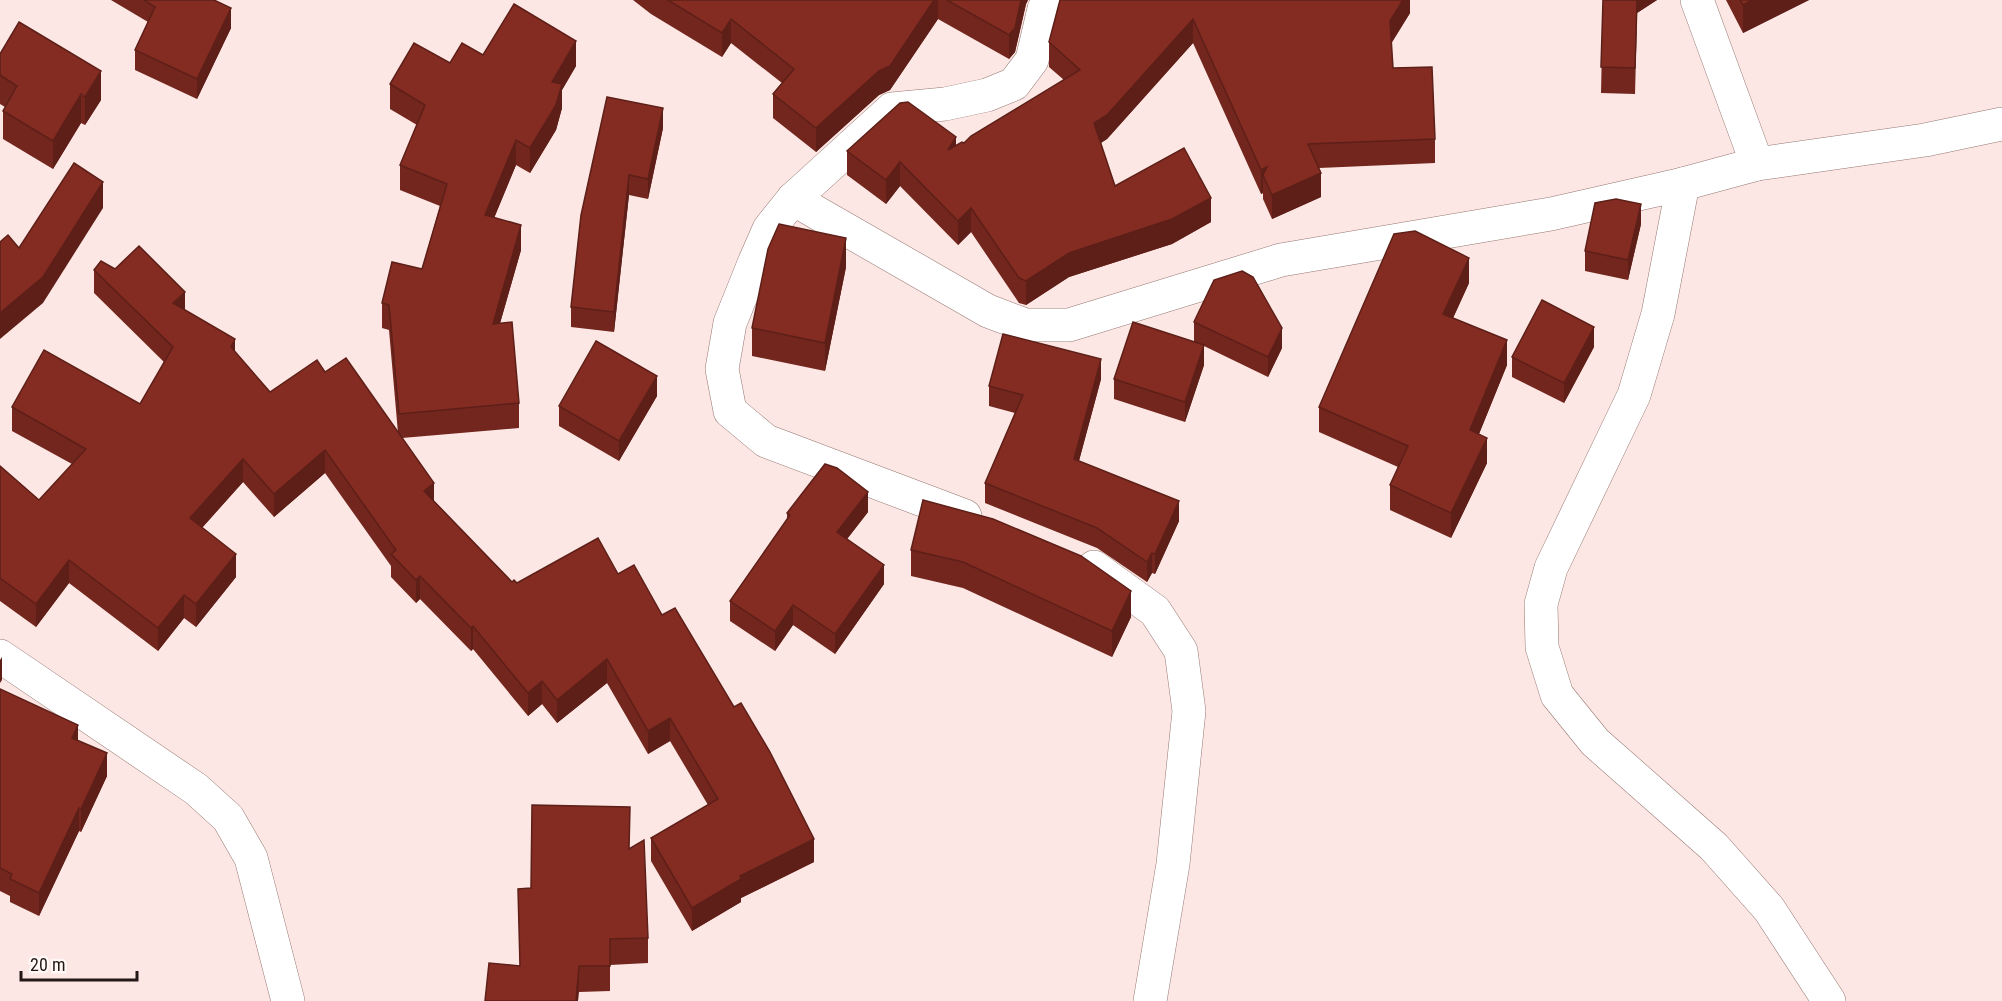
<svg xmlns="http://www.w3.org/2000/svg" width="2002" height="1001" viewBox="0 0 2002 1001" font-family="'Roboto Condensed',sans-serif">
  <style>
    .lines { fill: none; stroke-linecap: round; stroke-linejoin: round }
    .minor-casing { stroke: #967873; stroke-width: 34 }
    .minor { stroke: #fff; stroke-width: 33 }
    .wall { fill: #72261d }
    .shaded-wall { fill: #5d1f18 }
    .building { fill: #852c22; stroke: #5d1f18; stroke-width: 1.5 }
  </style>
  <rect width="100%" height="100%" fill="#fce7e4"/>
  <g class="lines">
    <g class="minor-casing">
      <g id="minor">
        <path d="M1697 0 1757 164"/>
        <path d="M1683 184 1658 314 1634 395 1551 568 1541 604 1542 647 1557 695 1595 742 1714 847 1769 909 1829 1001"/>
        <path d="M793 199 988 311 1025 325H1069L1281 260 1551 214 1683 184 1757 164 1925 140 2002 124"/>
        <path d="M965 516 766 441 730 411 722 369 730 323 755 261 769 229 793 199 892 109 945 104 987 95 1014 84 1032 60 1044 9 1050 0"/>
        <path d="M1094 567 1155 611 1181 651 1189 711 1173 864 1150 1001"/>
        <path d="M0 656 196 789 228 818 251 858 288 1001"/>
      </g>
    </g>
    <use href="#minor" class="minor"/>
  </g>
  <g class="wall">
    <path d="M111 0H214L231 28 197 99 135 70V50L148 22Z"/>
    <path d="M633 0H1028L1026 4 1015 52 1009 59 938 19 890 90 879 95 816 152 773 118V94L782 83 731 43 722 57 651 14Z"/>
    <path d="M1060 0H1410V13L1391 44 1393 68 1435 139V163L1319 168 1321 197 1272 219 1263 199V193L1261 194 1193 43 1107 139 1101 143 1115 186 1211 222 1172 244 1069 277 1026 305 1019 303 971 232 958 245 900 186 886 204 847 175V151L956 146 964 143 1064 80 1049 67V42Z"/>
    <path d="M1603 0H1657L1637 13 1635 94 1601 93Z"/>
    <path d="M1726 0H1809L1743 33Z"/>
    <path d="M483 55 576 66 562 90V108L556 130 530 173 516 165 494 218 521 250 500 323 519 403V428L402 438 434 501 512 582 517 583 618 574 662 615 814 862 741 898V902L692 931 651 861V838L708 805 670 741 648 754 607 683 557 723 542 704 528 716 473 649 471 651 420 599 416 603 391 577V566L325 473 274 517 243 482 202 528 236 577 196 627 184 618 158 651 69 583 36 627 0 601V466L39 500 72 464 12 431V407L140 404 164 362 94 293V270L185 310 235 352 270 392 325 372 398 433 389 330 382 328V303L422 269 440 206 400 190V165L417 125 390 109V84L450 63Z"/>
    <path d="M0 75 101 100 85 125 81 123 53 169 3 139V111L5 107 0 104Z"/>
    <path d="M663 128 648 199 629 195 614 332 571 327V307L581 215Z"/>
    <path d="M1641 224 1628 280 1585 271V251Z"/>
    <path d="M846 267 825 371 752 356V328Z"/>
    <path d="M1469 283 1453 318 1507 365 1479 434 1487 463 1451 538 1390 510V485L1398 467 1319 432V407Z"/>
    <path d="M1194 322 1282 348 1268 377 1204 346V365L1185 422 1114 399V379L1194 341Z"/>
    <path d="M1594 347 1564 403 1512 377V357Z"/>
    <path d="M1101 379 1079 461 1179 521 1155 574 1152 573 1147 582 1097 548 985 503V483L1015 413 989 406V386Z"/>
    <path d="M657 396 619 461 559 426V406Z"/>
    <path d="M923 500 1131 617 1112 657 963 588 911 576V550Z"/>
    <path d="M868 512 847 539 884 584 835 654 793 625 775 651 730 621V601L787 519V513Z"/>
    <path d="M0 689 78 741 107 776 81 832 79 831 39 916 10 902V896L0 891Z"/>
    <path d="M629 849 648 938V963L610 965V991L579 992 578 1001H485L520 966 518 889 531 888Z"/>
  </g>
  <g class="shaded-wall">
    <path d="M934 0H938V19L890 90 879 95 816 152V128Z"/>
    <path d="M1021 0H1028L1026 4 1015 52 1009 59V35Z"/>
    <path d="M1403 0H1410V13L1390 45V21Z"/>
    <path d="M1637 0H1657L1637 13 1635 94Z"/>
    <path d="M1752 0H1809L1743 33V5Z"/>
    <path d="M231 8V28L197 99V79Z"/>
    <path d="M731 19V43L722 57V33Z"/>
    <path d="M1193 19V43L1107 139 1094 147V123Z"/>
    <path d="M576 41V66L562 90V108L556 130 530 173V148L552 82Z"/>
    <path d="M101 71V100L85 125V97Z"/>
    <path d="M81 94V123L53 169V141Z"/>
    <path d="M663 108V128L648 199V179Z"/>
    <path d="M956 137V161L948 150Z"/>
    <path d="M516 140V165L485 240V215Z"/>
    <path d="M900 162V186L886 204V180Z"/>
    <path d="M1267 167 1263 175V193L1261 194V170Z"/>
    <path d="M1321 173V197L1272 219V195Z"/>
    <path d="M629 175V195L614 332V312Z"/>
    <path d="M103 182V208L43 303 0 339V313Z"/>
    <path d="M1211 198V222L1172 244 1069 277 1026 305V281L1069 253Z"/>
    <path d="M1641 204V224L1628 280V260Z"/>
    <path d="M971 208V232L958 245V221Z"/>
    <path d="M521 225V250L493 348V324Z"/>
    <path d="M846 238V267L825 371V343Z"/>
    <path d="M1469 258V283L1443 340V314Z"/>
    <path d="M185 292V315L173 303Z"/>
    <path d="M1594 327V347L1564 403V383Z"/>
    <path d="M1282 328V348L1268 377V357Z"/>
    <path d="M235 339V362L231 347Z"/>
    <path d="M1507 340V365L1470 456V430Z"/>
    <path d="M1204 345V365L1185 422V402Z"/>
    <path d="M1101 359V379L1074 479V459Z"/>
    <path d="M657 376V396L619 461V441Z"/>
    <path d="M1487 438V463L1451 538V513Z"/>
    <path d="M325 450V473L274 517V494Z"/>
    <path d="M243 459V482L190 541V518Z"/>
    <path d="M434 483V506L424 491Z"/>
    <path d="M868 492V512L837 552V532Z"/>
    <path d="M1179 501V521L1155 574V554Z"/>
    <path d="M1152 553V573L1147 582V562Z"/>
    <path d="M236 554V577L196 627V604Z"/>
    <path d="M69 560V583L36 627V604Z"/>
    <path d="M884 565V584L835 654V634Z"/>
    <path d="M420 576V599L416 603V580Z"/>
    <path d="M1131 591V617L1112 657V631Z"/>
    <path d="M184 595V618L158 651V628Z"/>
    <path d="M793 605V625L775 651V631Z"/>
    <path d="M473 626V649L471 651V628Z"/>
    <path d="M2 657V680L0 683V660Z"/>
    <path d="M607 659V683L557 723V700Z"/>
    <path d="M542 681V704L528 716V693Z"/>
    <path d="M670 718V741L648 754V731Z"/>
    <path d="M78 725V747L72 738Z"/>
    <path d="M107 753V776L81 832V809Z"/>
    <path d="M79 808V831L39 916V893Z"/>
    <path d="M814 839V862L741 898V902L692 931V908L740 876Z"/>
    <path d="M579 966 578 1001H576Z"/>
  </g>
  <g class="building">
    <path d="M144 0H214L231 8 197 79 135 50 155 7Z"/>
    <path d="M668 0H934L890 66 879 71 816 128 773 94 794 69 731 19 722 33Z"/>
    <path d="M947 0H1021L1015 28 1009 35Z"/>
    <path d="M1060 0H1403L1390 21 1393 68 1432 67 1435 139 1308 144 1321 173 1272 195 1263 175 1267 167 1261 170 1193 19 1107 115 1094 123 1115 186 1184 148 1211 198 1172 219 1069 253 1026 281 1019 278 971 208 958 221 900 162 886 180 847 151 900 103 908 102 956 137 948 150 962 142 964 143 971 136 1080 70 1049 42Z"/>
    <path d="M1603 0H1637L1635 68 1601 67Z"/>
    <path d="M1740 0H1752L1743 5Z"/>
    <path d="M514 4 576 41 552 82 562 84 556 105 530 148 516 140 485 215 521 225 493 324 512 322 519 403 399 414 389 305 382 303 392 262 422 269 447 184 400 165 425 105 390 84 414 43 450 63 462 43 483 55Z"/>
    <path d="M19 22 101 71 85 97 81 94 53 141 3 111 17 86 0 75V54Z"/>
    <path d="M607 97 663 108 648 179 629 175 614 312 571 307 581 215Z"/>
    <path d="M74 163 103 182 43 277 0 313V242L8 235 19 248Z"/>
    <path d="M1616 199 1641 204 1628 260 1585 251 1595 203Z"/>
    <path d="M779 224 846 238 825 343 752 328 768 249Z"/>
    <path d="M1415 231 1469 258 1443 314 1507 340 1470 430 1487 438 1451 513 1390 485 1408 446 1319 407 1394 234Z"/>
    <path d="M139 246 185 292 173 303 235 339 231 347 270 392 317 360 325 372 346 358 434 483 424 491 512 582 514 580 517 583 598 538 618 574 634 565 662 615 675 608 734 707 741 703 770 752 814 839 740 876 741 879 692 908 651 838 718 799 670 718 648 731 607 659 557 700 542 681 528 693 473 626 471 628 420 576 416 580 391 554 396 550 325 450 274 494 243 459 190 518 236 554 196 604 184 595 158 628 69 560 36 604 0 578V466L39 500 86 449 12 407 44 350 140 404 173 347 94 270 101 261 115 269Z"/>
    <path d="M1242 271 1253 277 1282 328 1268 357 1194 322 1214 280Z"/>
    <path d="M1542 300 1594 327 1564 383 1512 357Z"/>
    <path d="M1133 322 1204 345 1185 402 1114 379Z"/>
    <path d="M1003 334 1101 359 1074 459 1179 501 1155 554 1152 553 1147 562 1097 528 985 483 1023 395 989 386Z"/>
    <path d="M596 341 657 376 619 441 559 406Z"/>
    <path d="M825 464 837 468 868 492 837 532 884 565 835 634 793 605 775 631 730 601 790 515 787 513Z"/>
    <path d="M923 500 993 519 1081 556 1131 591 1112 631 963 562 911 550Z"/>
    <path d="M0 689 78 725 72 738 107 753 81 809 79 808 39 893 10 879 12 874 0 868Z"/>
    <path d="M532 805 630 807 629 849 644 840 648 938 610 939V966H579L576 1001H485L489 963 520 966 518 889 531 888Z"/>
  </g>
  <path d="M21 971v9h116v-9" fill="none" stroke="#241816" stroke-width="3"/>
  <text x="30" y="971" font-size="18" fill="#241816" stroke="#fff8f7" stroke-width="4.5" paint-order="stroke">20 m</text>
</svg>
